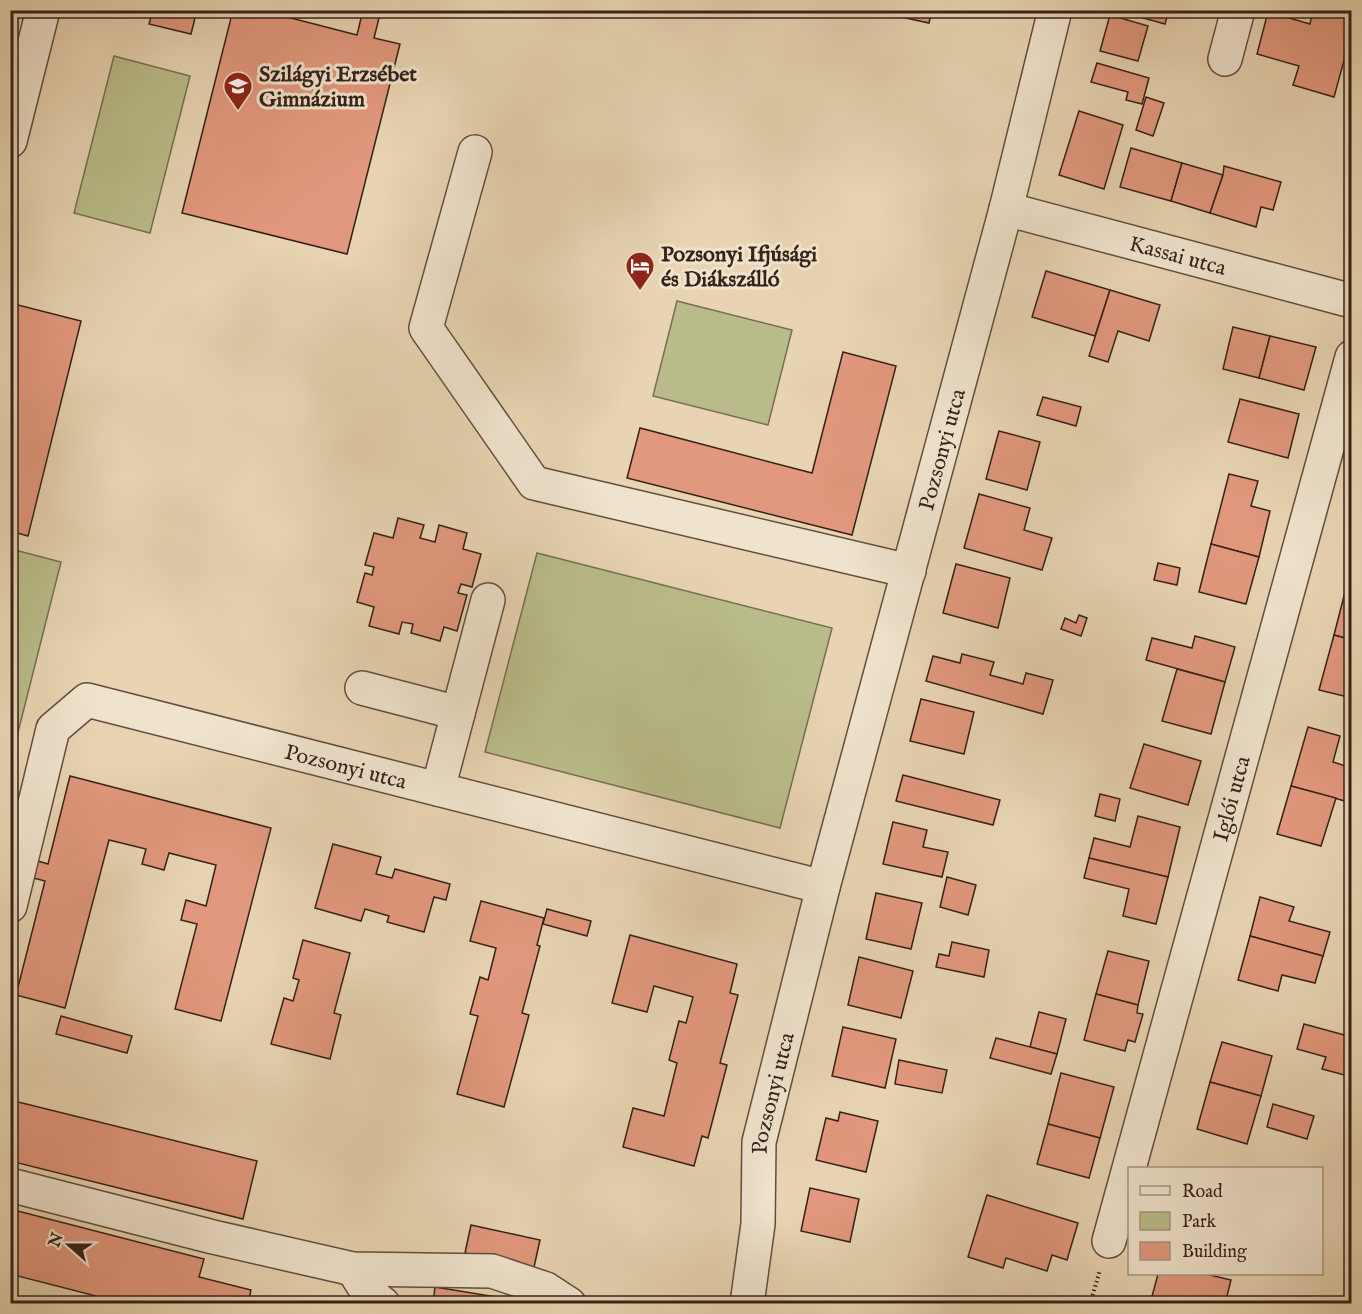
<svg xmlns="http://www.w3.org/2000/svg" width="1362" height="1314" viewBox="0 0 1362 1314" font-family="'IM FELL English',serif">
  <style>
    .green { fill: #b9bc8a; stroke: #776f52; stroke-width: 1.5 }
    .building { fill: #e2987e; stroke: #35221a; stroke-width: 1.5 }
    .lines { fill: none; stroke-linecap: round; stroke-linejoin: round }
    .minor-casing { stroke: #624e40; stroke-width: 36 }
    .path { stroke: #35221a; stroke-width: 4; stroke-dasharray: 1.5 3; stroke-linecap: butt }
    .minor { stroke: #f0e3cd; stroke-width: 33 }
    .labels { text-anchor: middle; stroke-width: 6; stroke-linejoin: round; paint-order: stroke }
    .poi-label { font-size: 22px; font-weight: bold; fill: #35221a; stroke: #f0e3cd; text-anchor: start }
    .street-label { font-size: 22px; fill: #35221a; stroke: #f0e3cd }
  </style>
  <rect width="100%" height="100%" fill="#e8d4b2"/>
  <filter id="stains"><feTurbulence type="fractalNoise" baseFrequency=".00333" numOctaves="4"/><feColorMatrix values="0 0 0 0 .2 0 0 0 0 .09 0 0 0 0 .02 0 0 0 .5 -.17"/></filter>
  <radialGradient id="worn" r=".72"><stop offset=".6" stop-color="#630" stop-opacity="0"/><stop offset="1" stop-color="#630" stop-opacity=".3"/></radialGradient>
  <g class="green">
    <path d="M114 56 190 76 150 233 74 213Z"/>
    <path d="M677 301 792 330 768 425 653 396Z"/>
    <path d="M11 549 61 562 11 760 10 549Z"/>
    <path d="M537 553 832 628 780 828 485 752Z"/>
  </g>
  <g class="building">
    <path d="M153 10H197L191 34 149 24Z"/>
    <path d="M233 10H260L357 35 363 10H381L374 38 400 44 347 254 182 213Z"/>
    <path d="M878 10H932L929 23 878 12Z"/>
    <path d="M1145 10H1169L1165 24 1143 18Z"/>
    <path d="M1313 10H1352V31L1334 97 1293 85 1299 66 1257 54 1268 12 1310 24Z"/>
    <path d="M1110 15 1148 26 1138 61 1100 51Z"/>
    <path d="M1097 63 1149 78 1142 104 1126 100 1128 92 1091 82Z"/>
    <path d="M1146 97 1164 103 1153 136 1136 130Z"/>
    <path d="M1079 111 1123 125 1104 189 1059 175Z"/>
    <path d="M1131 148 1182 163 1171 201 1120 187Z"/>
    <path d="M1182 163 1223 175 1210 213 1171 201Z"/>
    <path d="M1224 166 1281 182 1273 210 1261 207 1256 227 1210 213 1223 175Z"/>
    <path d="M1352 228V251L1345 249Z"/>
    <path d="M1046 271 1110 290 1095 336 1032 317Z"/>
    <path d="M1110 290 1160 305 1149 341 1118 331 1108 362 1089 356Z"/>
    <path d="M10 303 81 321 28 536 10 531Z"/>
    <path d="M1233 327 1270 336 1259 378 1223 369Z"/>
    <path d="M1270 336 1316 347 1304 390 1259 378Z"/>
    <path d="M843 352 896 366 852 535 627 478 640 428 812 473Z"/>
    <path d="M1043 397 1081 407 1076 426 1037 415Z"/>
    <path d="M1240 399 1299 414 1288 458 1228 442Z"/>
    <path d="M999 431 1040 442 1027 490 986 479Z"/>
    <path d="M1229 474 1258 481 1251 506 1270 511 1259 557 1211 544Z"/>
    <path d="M979 494 1030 508 1024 530 1052 538 1042 570 964 548Z"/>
    <path d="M398 518 424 525 420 538 435 542 439 525 467 533 463 549 481 554 472 587 461 584 458 593 467 595 457 631 444 627 440 641 411 633 413 624 402 622 399 634 369 626 374 607 357 602 365 573 372 575 374 567 365 565 374 533 393 538Z"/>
    <path d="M1211 544 1259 557 1246 604 1199 592Z"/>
    <path d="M1158 563 1180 568 1177 585 1154 580Z"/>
    <path d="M956 564 1010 578 998 628 943 613Z"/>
    <path d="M1345 592 1352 593V640L1334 635Z"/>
    <path d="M1079 615 1087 618 1081 636 1061 629 1065 618 1076 623Z"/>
    <path d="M1334 635 1352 640V698L1319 690Z"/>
    <path d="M1195 636 1235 647 1225 682 1146 660 1152 638 1192 648Z"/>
    <path d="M962 654 994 662 990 675 1023 684 1026 673 1053 680 1043 714 926 681 933 656 960 663Z"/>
    <path d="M1177 669 1225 682 1211 734 1162 721Z"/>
    <path d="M921 699 974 712 964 754 910 741Z"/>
    <path d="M1308 727 1340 736 1333 762 1352 768V803L1291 786Z"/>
    <path d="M1144 744 1201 761 1188 805 1130 788Z"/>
    <path d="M903 775 1000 800 993 825 896 801Z"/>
    <path d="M70 776 271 828 221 1021 175 1009 197 924 181 920 186 900 206 906 216 865 169 853 164 870 142 864 146 849 109 840 65 1008 16 995 45 881 26 876 31 859 48 864Z"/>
    <path d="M1291 786 1336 798 1321 846 1277 834Z"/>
    <path d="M1100 794 1120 799 1115 821 1095 816Z"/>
    <path d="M1138 816 1180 827 1168 877 1089 858 1094 838 1130 847Z"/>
    <path d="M893 822 927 830 923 847 948 852 942 877 883 864Z"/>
    <path d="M333 844 381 857 376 874 392 878 395 869 450 884 446 900 434 897 424 932 387 922 389 916 365 909 361 921 315 908Z"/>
    <path d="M1089 858 1168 877 1156 924 1123 916 1129 889 1084 878Z"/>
    <path d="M947 877 976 885 968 915 940 907Z"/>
    <path d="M876 893 922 903 911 949 866 939Z"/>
    <path d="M1260 897 1294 907 1289 921 1330 932 1323 956 1250 936Z"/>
    <path d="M481 901 544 918 537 945 540 946 522 1013 529 1015 504 1107 457 1094 478 1016 470 1014 480 977 488 980 496 948 470 941Z"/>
    <path d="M547 909 591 921 587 936 543 924Z"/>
    <path d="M630 935 737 964 730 993 738 995 720 1063 727 1065 708 1138 702 1136 694 1166 623 1147 633 1108 664 1116 677 1063 669 1060 679 1021 686 1023 693 997 654 986 647 1012 612 1003Z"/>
    <path d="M1250 936 1323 956 1315 983 1282 975 1278 991 1238 980Z"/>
    <path d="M303 940 350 953 334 1013 341 1015 330 1059 271 1044 284 998 293 1001 299 980 293 978Z"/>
    <path d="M952 942 989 950 984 977 936 967 939 954 949 956Z"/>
    <path d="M1108 951 1149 961 1138 1005 1096 994Z"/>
    <path d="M859 957 913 971 901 1018 848 1005Z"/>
    <path d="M1096 994 1138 1005 1137 1013 1143 1014 1135 1042 1128 1040 1125 1051 1084 1040Z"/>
    <path d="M1039 1012 1066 1019 1057 1054 1030 1047Z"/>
    <path d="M61 1016 132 1036 127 1053 56 1034Z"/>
    <path d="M1304 1024 1352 1037V1077L1322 1069 1326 1057 1297 1049Z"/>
    <path d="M843 1027 896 1039 885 1088 832 1076Z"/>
    <path d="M996 1038 1057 1054 1051 1074 990 1058Z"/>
    <path d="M1222 1042 1272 1056 1261 1096 1210 1082Z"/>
    <path d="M899 1060 947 1070 942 1093 895 1084Z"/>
    <path d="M1061 1073 1114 1087 1100 1138 1048 1124Z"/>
    <path d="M1210 1082 1261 1096 1247 1144 1197 1129Z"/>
    <path d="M10 1100 257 1161 243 1219 10 1161Z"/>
    <path d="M1273 1104 1314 1116 1307 1139 1267 1127Z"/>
    <path d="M840 1112 878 1121 866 1172 816 1160 826 1118 838 1121Z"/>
    <path d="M1048 1124 1100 1138 1089 1178 1037 1164Z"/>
    <path d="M810 1188 859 1199 850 1242 801 1231Z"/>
    <path d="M987 1195 1078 1223 1067 1260 1052 1255 1047 1271 1006 1258 1003 1268 968 1257Z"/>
    <path d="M10 1209 204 1259 199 1277 251 1290 248 1304H127L10 1274Z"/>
    <path d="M471 1225 540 1240 534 1267 465 1253Z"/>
    <path d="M1158 1274H1206L1231 1280 1225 1304H1150Z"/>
    <path d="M435 1287 497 1297 496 1304H433Z"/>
  </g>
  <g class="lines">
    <g class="minor-casing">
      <g id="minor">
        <path d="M1225 59 1238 10"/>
        <path d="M10 141 43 10"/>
        <path d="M475 152 426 328 534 483 909 571"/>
        <path id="s1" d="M1006 209 1352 301"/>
        <path d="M362 688 458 713"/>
        <path d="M438 789 488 600"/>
        <path id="s2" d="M10 906 53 729 87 700 823 887"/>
        <path d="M10 1185 213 1237 353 1269 492 1271 546 1289 569 1304"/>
        <path id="s3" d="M1109 1241 1352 357"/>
        <path d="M353 1269 366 1290 383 1304"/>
        <path id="s4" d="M747 1304 758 1224 759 1142 823 887 1006 209 1055 10"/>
      </g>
    </g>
    <path class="path" d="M1090 1304 1100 1270"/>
    <use href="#minor" class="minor"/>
  </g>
  <defs>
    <g id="school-pin" transform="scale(1.5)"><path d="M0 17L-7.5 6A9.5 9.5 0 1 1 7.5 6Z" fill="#8f2418" stroke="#f0e3cd"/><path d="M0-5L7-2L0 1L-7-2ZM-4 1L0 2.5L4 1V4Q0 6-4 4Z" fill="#fff"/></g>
    <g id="hotel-pin" transform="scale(1.5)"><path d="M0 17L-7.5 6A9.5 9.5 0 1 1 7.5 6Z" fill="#8f2418" stroke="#f0e3cd"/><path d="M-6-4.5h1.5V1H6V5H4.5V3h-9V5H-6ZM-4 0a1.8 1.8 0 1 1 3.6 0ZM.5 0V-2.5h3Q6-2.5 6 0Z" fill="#fff"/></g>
  </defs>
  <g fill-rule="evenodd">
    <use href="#school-pin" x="238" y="86"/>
    <use href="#hotel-pin" x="640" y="266"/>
  </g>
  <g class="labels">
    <g class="poi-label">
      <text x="259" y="81">Szilágyi Erzsébet<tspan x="259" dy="25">Gimnázium</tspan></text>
      <text x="661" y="261">Pozsonyi Ifjúsági<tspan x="661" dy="25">és Diákszálló</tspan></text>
    </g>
    <g class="street-label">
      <text dy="8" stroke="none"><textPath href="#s1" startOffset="178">Kassai utca</textPath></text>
      <text dy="8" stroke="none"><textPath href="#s4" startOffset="879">Pozsonyi utca</textPath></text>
      <text dy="8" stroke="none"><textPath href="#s2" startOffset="494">Pozsonyi utca</textPath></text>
      <text dy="8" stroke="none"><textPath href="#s3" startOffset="459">Iglói utca</textPath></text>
      <text dy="8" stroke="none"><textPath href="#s4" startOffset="213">Pozsonyi utca</textPath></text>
    </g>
  </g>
  <rect width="1362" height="1314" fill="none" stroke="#e8d4b2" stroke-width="36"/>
  <rect x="12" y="12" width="1338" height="1290" fill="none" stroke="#35221a" stroke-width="3"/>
  <rect x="18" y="18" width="1326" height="1278" fill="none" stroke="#35221a" stroke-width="1.5"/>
  <rect x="1128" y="1167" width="195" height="108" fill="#f0e3cd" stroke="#a59685" stroke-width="1.5"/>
  <rect x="1140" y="1186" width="30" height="9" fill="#f0e3cd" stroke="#a59685" stroke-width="1.5"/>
  <text x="1182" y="1197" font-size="18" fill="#35221a">Road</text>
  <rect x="1140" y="1212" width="30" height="18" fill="#b9bc8a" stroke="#a59685" stroke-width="1.5"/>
  <text x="1182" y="1227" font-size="18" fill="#35221a">Park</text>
  <rect x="1140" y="1242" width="30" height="18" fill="#e2987e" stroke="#a59685" stroke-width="1.5"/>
  <text x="1182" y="1257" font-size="18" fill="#35221a">Building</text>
  <g transform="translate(69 1245) rotate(291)" stroke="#f0e3cd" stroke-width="4.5" paint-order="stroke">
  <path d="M0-4.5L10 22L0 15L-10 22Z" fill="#35221a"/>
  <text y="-9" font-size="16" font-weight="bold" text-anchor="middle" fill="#35221a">N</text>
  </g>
  <rect width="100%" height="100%" filter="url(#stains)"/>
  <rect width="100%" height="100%" fill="url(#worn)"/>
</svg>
